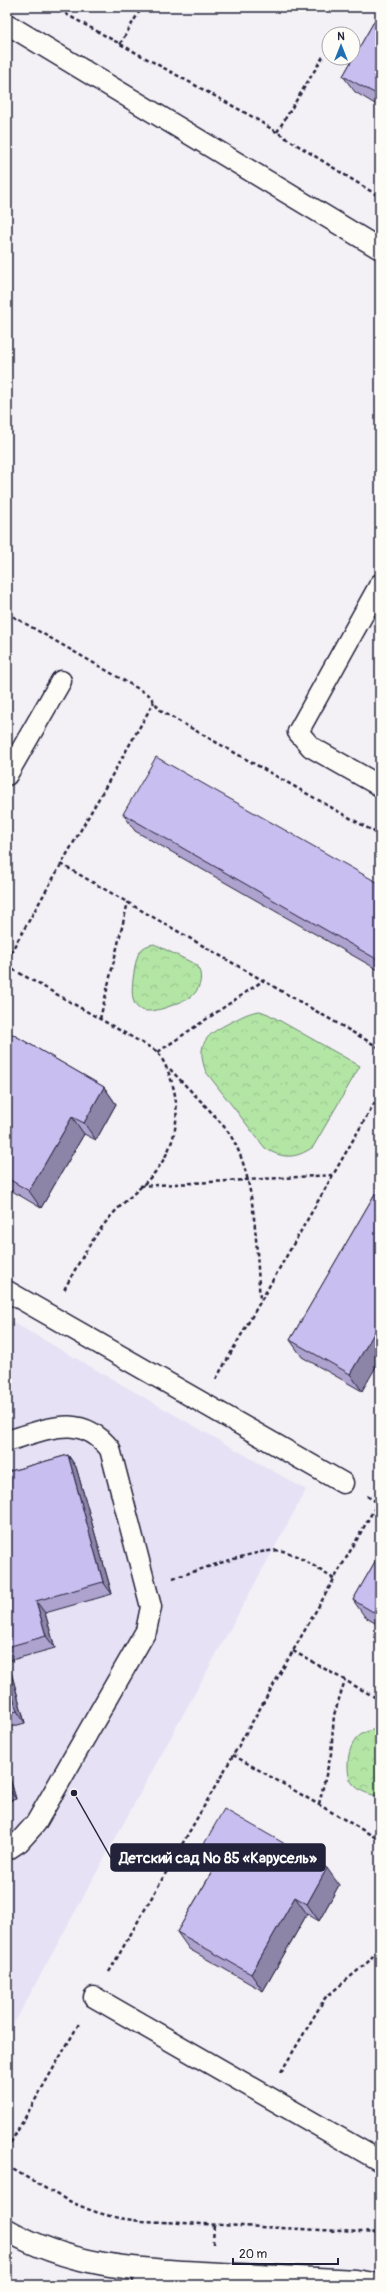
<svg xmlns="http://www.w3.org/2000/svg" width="387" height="2292" viewBox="0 0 387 2292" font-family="Pangolin,sans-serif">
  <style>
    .built { fill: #e6e1f4 }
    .park { fill: url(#park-crowns); stroke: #6a8470 }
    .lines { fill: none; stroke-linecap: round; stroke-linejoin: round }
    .lane-casing { stroke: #22223b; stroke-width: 23 }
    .street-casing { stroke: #22223b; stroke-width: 25 }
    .path { stroke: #22223b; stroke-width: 2.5; stroke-dasharray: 4 3; stroke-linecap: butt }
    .lane { stroke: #fdfcf7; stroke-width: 20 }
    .street { stroke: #fdfcf7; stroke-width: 22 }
    .wall { fill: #ada3ce; stroke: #22223b }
    .shaded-wall { fill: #8d85a8; stroke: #22223b }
    .building { fill: #c9bef0; stroke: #22223b }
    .leader { fill: none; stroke: #22223b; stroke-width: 1.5 }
    .callout-dot { fill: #22223b; stroke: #fdfcf7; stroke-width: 1.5 }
    .callout { fill: #22223b; stroke: #22223b; stroke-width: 1.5 }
    .callout-label { font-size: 15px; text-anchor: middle; font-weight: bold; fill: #fff }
  </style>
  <defs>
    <pattern id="park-crowns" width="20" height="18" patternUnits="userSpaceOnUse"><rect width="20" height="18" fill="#b3e5a5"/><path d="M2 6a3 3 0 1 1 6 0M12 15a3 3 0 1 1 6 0" fill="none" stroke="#9ac48f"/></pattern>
  </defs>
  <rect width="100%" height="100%" fill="#f3f0f6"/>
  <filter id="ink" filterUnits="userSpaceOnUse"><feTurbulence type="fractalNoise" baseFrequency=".025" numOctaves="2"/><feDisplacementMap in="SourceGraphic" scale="8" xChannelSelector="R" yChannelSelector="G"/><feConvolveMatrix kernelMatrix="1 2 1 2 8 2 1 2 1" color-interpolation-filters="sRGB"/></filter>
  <g filter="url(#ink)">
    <path class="built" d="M7 1319 306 1490 7 2036Z"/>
    <g class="park">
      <path d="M154 944 197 965C201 972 202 980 198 988 194 998 183 1001 173 1005 132 1021 128 1004 135 967 137 954 140 946 154 944Z"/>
      <path d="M260 1011 268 1014 360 1066 313 1147C296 1159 282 1159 265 1148L206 1072C195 1043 207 1034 231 1022 241 1017 249 1012 260 1011Z"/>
      <path d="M380 1729V1796H377C369 1794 361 1792 355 1786 349 1781 348 1773 348 1766 348 1745 357 1730 380 1729Z"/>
    </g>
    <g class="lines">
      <g class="lane-casing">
        <g id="lane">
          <path d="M7 24 380 249"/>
          <path d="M380 584 298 732 311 747 380 786"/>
          <path d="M7 775 61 681"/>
          <path d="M7 1291 343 1483"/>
          <path d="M7 1441C46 1430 80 1411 110 1449L151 1607 146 1631 36 1823 19 1842 7 1850"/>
          <path d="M94 1997 380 2161"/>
          <path d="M143 2285 155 2270"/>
        </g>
      </g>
      <g class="street-casing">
        <path id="street" d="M7 2230C70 2266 131 2269 201 2273 253 2276 305 2278 356 2281L380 2285"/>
      </g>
      <g class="path">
        <path d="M53 7 251 116 380 197"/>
        <path d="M120 44 142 7"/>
        <path d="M277 132 324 55"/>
        <path d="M7 613 149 695 161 711 380 835"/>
        <path d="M61 864 380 1048"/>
        <path d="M7 959 154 702"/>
        <path d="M7 966 158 1052C182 1091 184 1134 156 1171 143 1187 125 1200 111 1216 92 1238 78 1264 64 1290"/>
        <path d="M100 1019 128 902"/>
        <path d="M158 1052 264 980"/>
        <path d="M170 1069C188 1089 209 1108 226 1129 257 1169 256 1250 260 1300"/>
        <path d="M140 1186 333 1175"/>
        <path d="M216 1379 380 1093"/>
        <path d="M367 1496 380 1504"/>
        <path d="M173 1578C195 1572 263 1546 283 1551 301 1556 319 1570 334 1579"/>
        <path d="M293 1651 380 1700"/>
        <path d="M233 1755 380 1840"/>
        <path d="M319 1804 331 1754 334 1715 345 1680"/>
        <path d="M109 1972 380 1499"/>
        <path d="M281 2072 325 1998 368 1962 380 1947"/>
        <path d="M7 2149 80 2022"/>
        <path d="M7 2166C55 2193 86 2217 143 2221L380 2233"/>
        <path d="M213 2244 214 2224"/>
      </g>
      <use href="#lane" class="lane"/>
      <use href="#street" class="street"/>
    </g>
    <g class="wall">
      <path d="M380 11V107L355 92 343 76Z"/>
      <path d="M123 814 380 884V971L135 831Z"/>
      <path d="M7 1031 104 1087 116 1104 96 1140 84 1134 41 1208 7 1188Z"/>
      <path d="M380 1185 362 1391 302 1357 290 1340Z"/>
      <path d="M68 1455 76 1467 112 1594 45 1613 55 1648 8 1661 25 1723 7 1728V1472Z"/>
      <path d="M380 1553V1626L365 1617 353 1600Z"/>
      <path d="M7 1768 16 1799 7 1802Z"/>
      <path d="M204 1844 339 1885 319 1921 307 1914 263 1991 189 1949 177 1932 217 1863 215 1861Z"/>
    </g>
    <g class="shaded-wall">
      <path d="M104 1087 116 1104 96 1140 84 1123Z"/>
      <path d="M72 1117 84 1134 41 1208 29 1191Z"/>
      <path d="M380 1323V1360L362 1391 350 1374Z"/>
      <path d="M68 1455 76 1467 112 1594 103 1582Z"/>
      <path d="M36 1601 45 1613 55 1648 46 1636Z"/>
      <path d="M7 1659 8 1661 25 1723 17 1711 7 1675Z"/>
      <path d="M7 1768 16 1799 7 1787Z"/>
      <path d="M327 1868 339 1885 319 1921 307 1904Z"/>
      <path d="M295 1897 307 1914 263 1991 251 1974Z"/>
    </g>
    <g class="building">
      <path d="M380 11V96L343 76Z"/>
      <path d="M156 757 380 884V961L123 814Z"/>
      <path d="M7 1031 104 1087 84 1123 72 1117 29 1191 7 1178Z"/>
      <path d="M380 1185V1323L350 1374 290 1340Z"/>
      <path d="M68 1455 103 1582 36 1601 46 1636 7 1647V1472Z"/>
      <path d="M380 1553V1616L353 1600Z"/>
      <path d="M7 1675 17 1711 7 1714Z"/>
      <path d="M224 1809 327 1868 307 1904 295 1897 251 1974 177 1932 222 1855 204 1844Z"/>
    </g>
  </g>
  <path class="leader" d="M74 1793L111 1858"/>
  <circle class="callout-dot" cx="74" cy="1793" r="4"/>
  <rect class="callout" x="111" y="1844" width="214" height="27" rx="4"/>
  <g class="callout-label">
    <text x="218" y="1863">Детский сад № 85 «Карусель»</text>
  </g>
  <rect width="387" height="2292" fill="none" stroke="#fdfcf7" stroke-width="24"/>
  <rect x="12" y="12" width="363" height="2268" fill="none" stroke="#22223b" stroke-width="1.5" filter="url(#ink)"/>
  <g transform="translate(341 46)"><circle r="19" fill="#fdfcf7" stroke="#a5a5ac"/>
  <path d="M0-3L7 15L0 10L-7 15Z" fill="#1f6fb2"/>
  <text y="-6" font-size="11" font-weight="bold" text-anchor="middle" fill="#22223b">N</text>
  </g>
  <path d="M233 2258v6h105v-6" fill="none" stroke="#22223b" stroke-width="2"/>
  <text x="239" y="2258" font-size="12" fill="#22223b" stroke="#fdfcf7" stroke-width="3" paint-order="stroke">20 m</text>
</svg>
